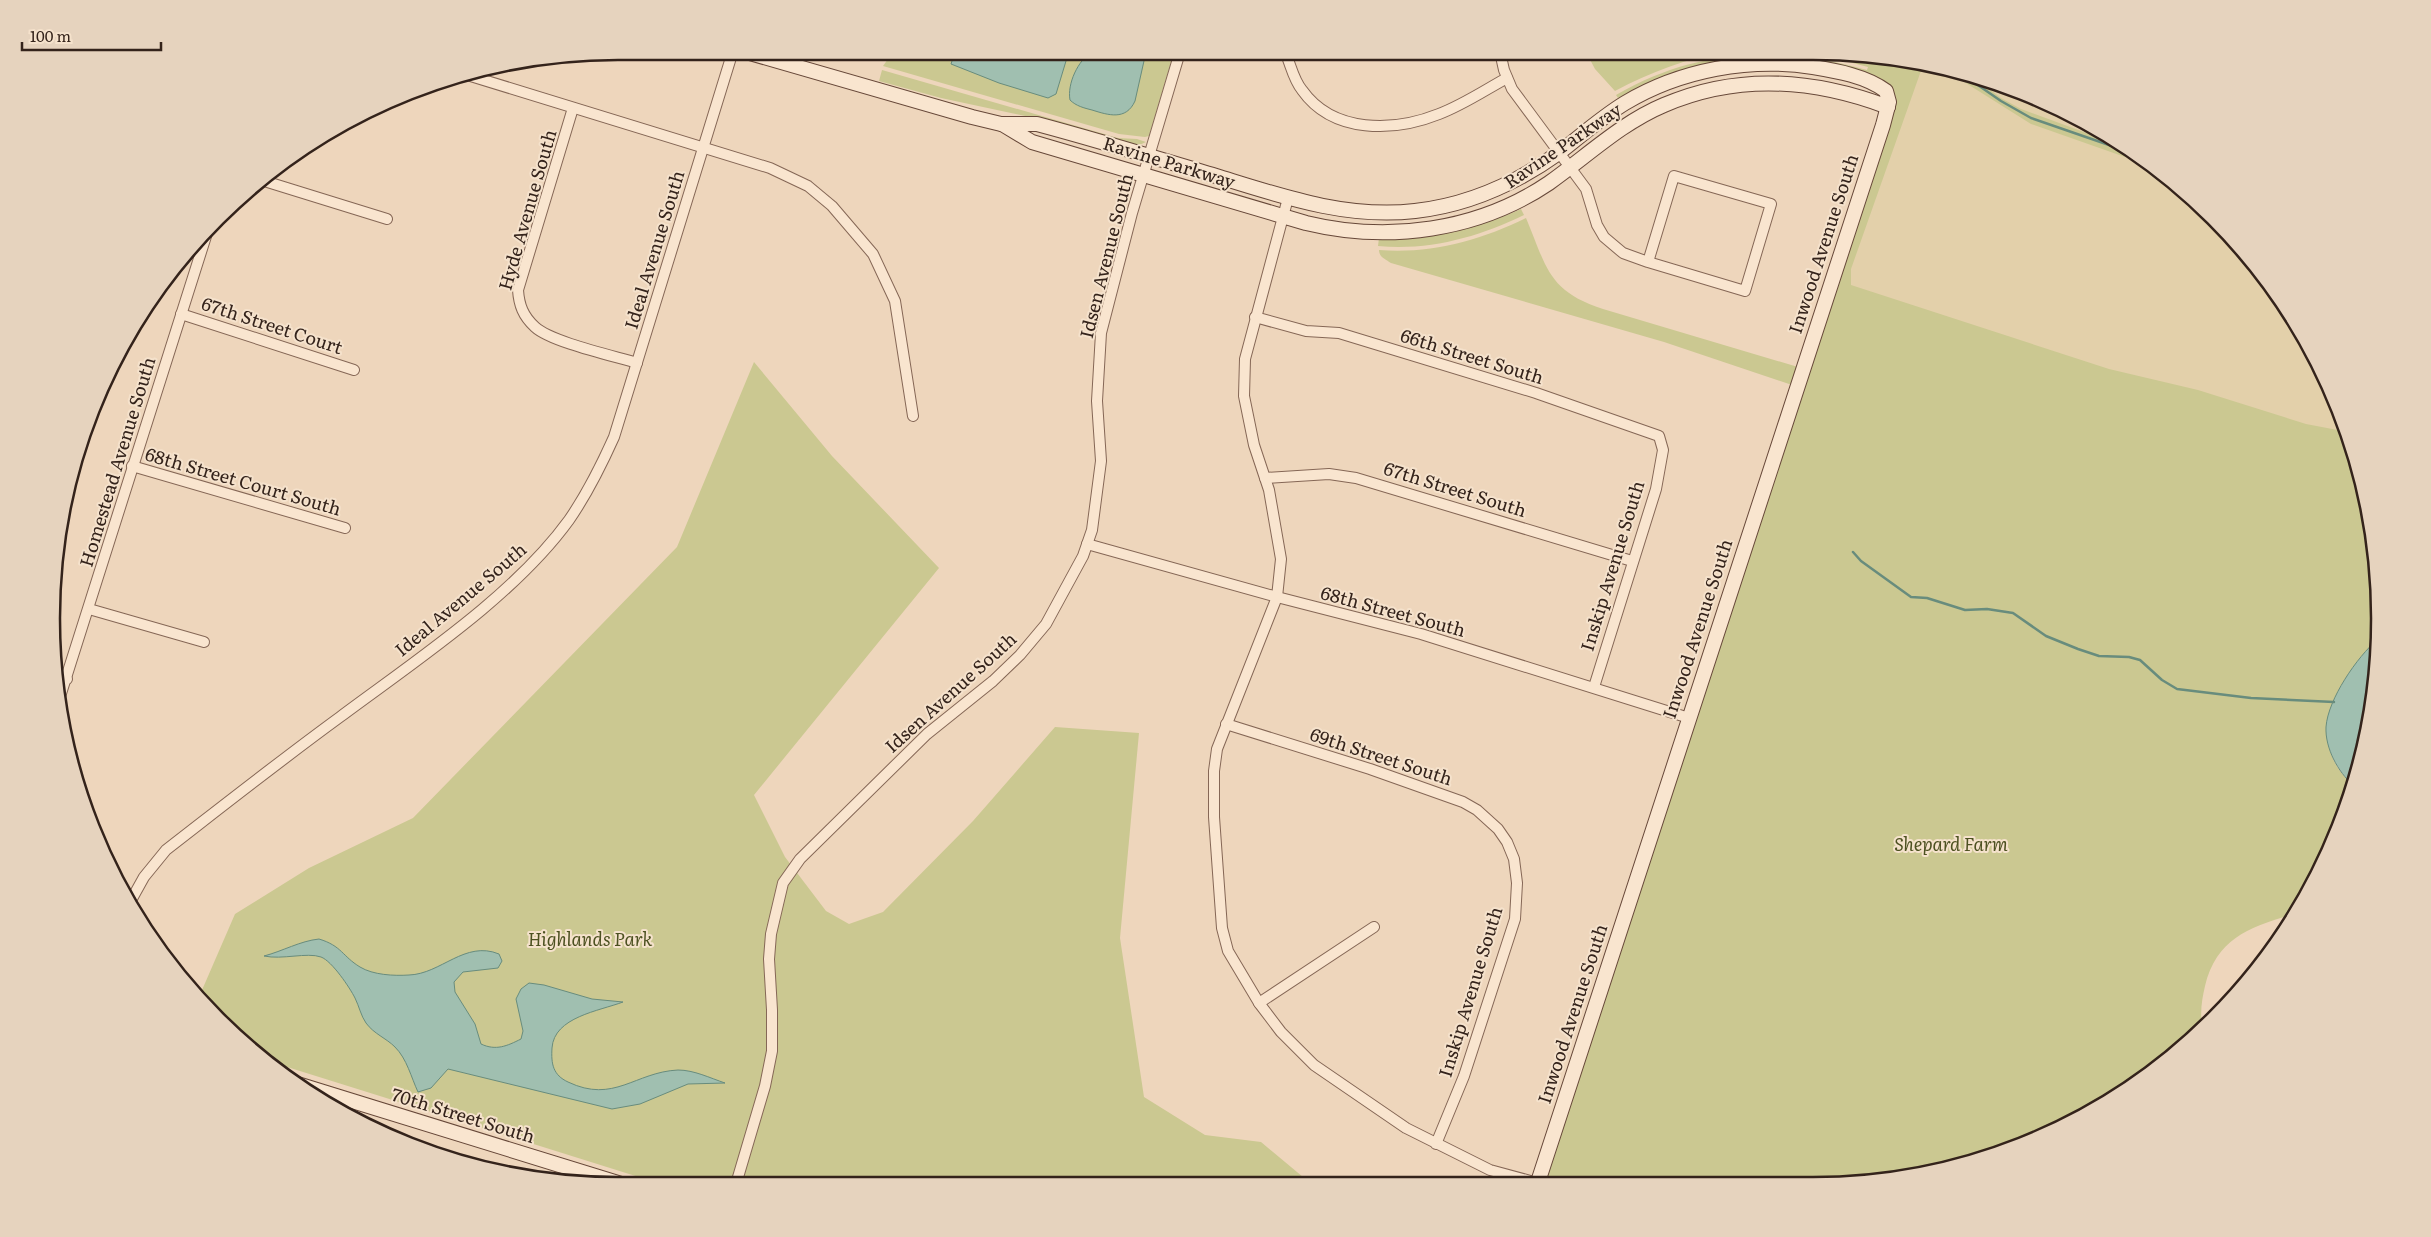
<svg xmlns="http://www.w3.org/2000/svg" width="2431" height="1237" viewBox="0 0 2431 1237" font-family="Literata,serif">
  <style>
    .farmland { fill: #e3d0aa }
    .green { fill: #cbc891 }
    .water { fill: #a0bfb0; stroke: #688c7d }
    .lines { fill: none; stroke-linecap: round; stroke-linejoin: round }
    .stream { stroke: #688c7d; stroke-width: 2.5 }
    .street-casing { stroke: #856756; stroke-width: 12 }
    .secondary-casing { stroke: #674839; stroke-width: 16 }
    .street { stroke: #f9e5cf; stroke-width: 10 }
    .secondary { stroke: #f9e5cf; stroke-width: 14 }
    .labels { text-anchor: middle; stroke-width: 4; stroke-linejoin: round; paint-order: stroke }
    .street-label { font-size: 18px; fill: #34231b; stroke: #f5e2cc }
    .park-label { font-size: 18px; font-style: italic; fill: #4d5121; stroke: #f5e2cc }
    .rim { fill: none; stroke: #34231b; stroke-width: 2.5 }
  </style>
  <rect width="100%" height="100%" fill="#eed6bc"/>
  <path class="farmland" d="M1905 62 1959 71 2063 110 2158 168 2239 244 2304 335 2352 445 1836 286 1895 102V93Z"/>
  <g class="green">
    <path d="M893 52H1174L1149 136 1145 137 1119 134 883 66Z"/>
    <path d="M1586 52H1726C1687 58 1651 72 1615 91L1595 69Z"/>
    <path d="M1811 52H1849L1923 65 1851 269V285L2109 369 2198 390 2306 424 2348 432 2375 544 2378 639C2339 677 2301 740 2353 785L2321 869 2294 914C2251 927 2217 937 2205 986 2202 999 2200 1011 2202 1025L2158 1069 2029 1143 1887 1181 1544 1182 1894 106C1895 98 1896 91 1889 85L1805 60 1649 83 1618 98 1616 95C1697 48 1779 45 1867 70L1868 67Z"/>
    <path d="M1942 68 1971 75 2001 98 2021 109 2122 146 2146 161 2125 157 2031 124Z"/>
    <path d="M882 70 1118 138 1137 139 1146 142 1137 146 1048 121 941 98 879 81Z"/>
    <path d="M1521 209 1524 215C1479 237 1429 251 1378 246L1379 238C1428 233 1476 230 1521 209Z"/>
    <path d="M1526 218C1547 268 1548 291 1603 309L1798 367 1792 385 1664 342 1391 263C1385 259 1379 257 1379 250 1430 254 1479 241 1526 218Z"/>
    <path d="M754 362 832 456 939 568 754 795 785 857 826 911 849 924 883 912 973 821 1055 727 1139 733 1120 938 1144 1097 1205 1135 1261 1142 1309 1182 661 1184 268 1061 218 1020 199 997 235 914 309 868 413 818 677 547Z"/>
  </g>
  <g class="water">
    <path d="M968 52H1055L1064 55 1066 61 1056 94 1048 98 999 83 951 64 953 58Z"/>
    <path d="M1092 52H1146L1135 101C1126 121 1108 115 1092 110 1084 108 1076 106 1070 100 1067 84 1078 60 1092 52Z"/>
    <path d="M2378 639 2379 655 2360 765 2353 785C2338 772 2325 748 2326 727 2328 699 2357 657 2378 639Z"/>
    <path d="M319 939C342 946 342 956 360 967 373 975 394 976 409 975 441 974 465 940 499 954L502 961 498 968 463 972 454 982 455 992 475 1024 481 1044C496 1051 507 1046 521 1039L523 1031 516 999 521 989 529 983 544 985 592 999 623 1002C599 1011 554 1017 552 1048 551 1064 553 1075 568 1082 614 1104 635 1072 678 1070 694 1070 710 1078 725 1083L688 1084 640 1104 612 1109 448 1069 431 1088 418 1092C411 1077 407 1059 395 1047 386 1038 374 1034 366 1023 361 1016 359 1006 355 998 350 988 332 961 321 957 307 952 282 960 264 956 283 951 300 941 319 939Z"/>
  </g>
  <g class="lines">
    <g class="stream">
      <path d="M1956 70 2001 101 2031 118 2135 154"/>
      <path d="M1853 552 1861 561 1911 597 1927 598 1965 610 1987 609 2013 613 2046 636 2078 649 2099 656 2129 657 2140 660 2162 680 2177 689 2251 698 2334 702"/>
    </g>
    <g class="street-casing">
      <g id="street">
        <path d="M1285 52C1291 65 1293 79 1302 90 1333 134 1394 132 1439 114 1463 105 1485 90 1507 78"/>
        <path d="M1500 52 1504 70 1512 89 1586 189 1597 225 1604 237 1623 253 1648 262 1745 291 1771 204 1674 176 1648 262"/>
        <path d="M464 74 770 168 808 186 832 206 873 254 895 301 913 416"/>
        <path d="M573 108 518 290C519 305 523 316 535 327 551 342 614 356 637 363"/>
        <path d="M261 180 387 219"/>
        <path d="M1288 198 1245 359 1244 396 1254 445 1269 490 1281 559 1277 597 1217 749 1214 771V817L1222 928 1228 951 1259 1003 1281 1032 1314 1065 1406 1128 1490 1170 1534 1182"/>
        <path d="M181 314 354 370"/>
        <path d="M1255 317 1306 331 1339 333 1536 393 1659 436 1663 450 1656 489 1594 687"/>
        <path d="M132 466 345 528"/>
        <path d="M1265 478 1329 474 1356 478 1632 561"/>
        <path d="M1087 544 1277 597 1421 634 1689 718"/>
        <path d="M89 609 204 642"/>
        <path d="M56 675 67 679"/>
        <path d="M58 703 208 230"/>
        <path d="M1226 724 1370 769 1463 802 1477 810 1498 829 1507 842 1514 859 1517 883 1515 919 1464 1076 1436 1144"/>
        <path d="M129 904 144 877 166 850C224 805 281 760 340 717 415 661 514 596 569 520 587 494 601 466 614 437L733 51"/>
        <path d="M1259 1003 1374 927"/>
        <path d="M736 1184 765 1086 772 1051V1010L769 959 771 934 783 883 800 859 927 734 993 681 1020 655 1046 624 1083 556 1092 530 1101 461 1097 401 1101 333 1132 213 1180 52"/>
      </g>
    </g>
    <g class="secondary-casing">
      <g id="secondary">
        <path d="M743 51 972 117 1001 124H1037C1097 140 1156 158 1216 176 1281 196 1346 219 1415 211 1468 205 1517 183 1560 152 1582 135 1602 117 1625 103 1680 70 1750 57 1813 67 1837 71 1866 76 1886 91L1889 102 1883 125 1538 1182"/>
        <path d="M1002 124 1032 142 1306 223C1388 243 1478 231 1549 183 1586 157 1621 123 1664 105 1738 73 1814 79 1888 107"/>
        <path d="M294 1083 621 1184"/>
      </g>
    </g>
    <use href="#street" class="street"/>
    <use href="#secondary" class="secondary"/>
  </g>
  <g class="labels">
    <g class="street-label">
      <text transform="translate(1563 146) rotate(-34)" y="6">Ravine Parkway</text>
      <text transform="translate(1169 163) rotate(17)" y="6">Ravine Parkway</text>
      <text transform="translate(528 210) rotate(-74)" y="6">Hyde Avenue South</text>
      <text transform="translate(1824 244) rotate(-72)" y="6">Inwood Avenue South</text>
      <text transform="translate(655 250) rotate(-73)" y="6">Ideal Avenue South</text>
      <text transform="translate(1107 256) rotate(-76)" y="6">Idsen Avenue South</text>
      <text transform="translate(272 326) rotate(18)" y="6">67th Street Court</text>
      <text transform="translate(1472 357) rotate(17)" y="6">66th Street South</text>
      <text transform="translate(118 462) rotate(-73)" y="6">Homestead Avenue South</text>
      <text transform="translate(243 482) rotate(16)" y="6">68th Street Court South</text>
      <text transform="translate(1455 490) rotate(17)" y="6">67th Street South</text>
      <text transform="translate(1613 566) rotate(-73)" y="6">Inskip Avenue South</text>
      <text transform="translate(461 600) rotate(-40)" y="6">Ideal Avenue South</text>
      <text transform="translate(1393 612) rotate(15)" y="6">68th Street South</text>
      <text transform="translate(1698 629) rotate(-72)" y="6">Inwood Avenue South</text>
      <text transform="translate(951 693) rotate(-42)" y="6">Idsen Avenue South</text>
      <text transform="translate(1381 757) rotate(18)" y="6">69th Street South</text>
      <text transform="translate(1471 992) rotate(-73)" y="6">Inskip Avenue South</text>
      <text transform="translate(1573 1014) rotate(-72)" y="6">Inwood Avenue South</text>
      <text transform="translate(463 1116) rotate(17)" y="6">70th Street South</text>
    </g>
    <g class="park-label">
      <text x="1951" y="851">Shepard Farm</text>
      <text x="590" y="946">Highlands Park</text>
    </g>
  </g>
  <path d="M0 0H2431V1237H0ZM618 60H1813A558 558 0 0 1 2371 618V619A558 558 0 0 1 1813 1177H618A558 558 0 0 1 60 619V618A558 558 0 0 1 618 60Z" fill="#e6d3be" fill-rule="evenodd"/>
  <path class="rim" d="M618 60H1813A558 558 0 0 1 2371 618V619A558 558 0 0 1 1813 1177H618A558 558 0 0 1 60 619V618A558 558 0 0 1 618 60Z"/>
  <path d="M22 42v8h139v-8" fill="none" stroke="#34231b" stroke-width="2.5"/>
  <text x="30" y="42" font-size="15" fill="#34231b" stroke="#f5e2cc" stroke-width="4" paint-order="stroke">100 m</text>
</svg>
